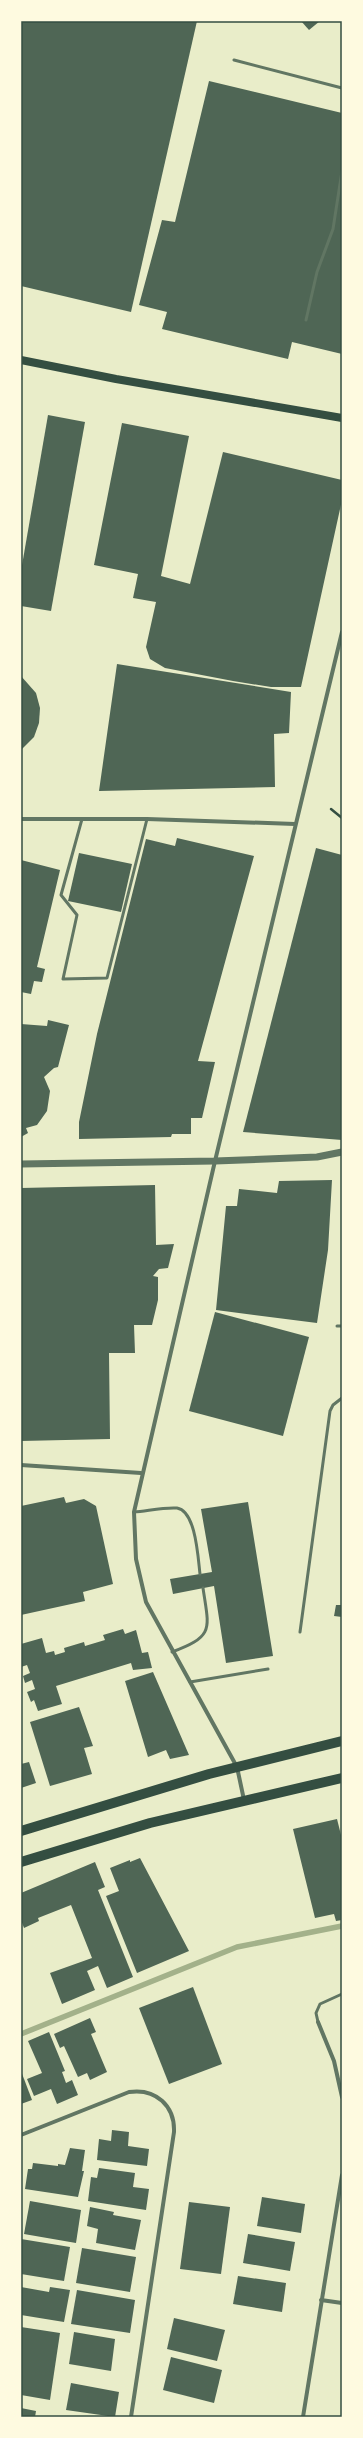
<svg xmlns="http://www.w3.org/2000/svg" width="363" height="2438" viewBox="0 0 363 2438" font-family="'Source Sans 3',sans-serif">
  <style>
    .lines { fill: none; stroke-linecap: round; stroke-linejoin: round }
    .stream { stroke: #a3b18a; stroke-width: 5.5 }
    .building { fill: #4f6655 }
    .path { stroke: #344e41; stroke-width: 2.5 }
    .service { stroke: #617663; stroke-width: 3 }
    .minor { stroke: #617663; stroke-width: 4 }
    .tertiary { stroke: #617663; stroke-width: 7 }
    .secondary { stroke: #344e41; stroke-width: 8 }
    .primary { stroke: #344e41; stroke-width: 10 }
    .neatline { fill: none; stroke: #344e41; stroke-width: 1.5 }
  </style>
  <rect width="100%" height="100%" fill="#e9edc9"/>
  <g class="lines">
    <path class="stream" d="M21 2034 237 1947 342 1926"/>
  </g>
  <g class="building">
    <path d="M21 21H197L131 312 21 286Z"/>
    <path d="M301 21H320L309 30Z"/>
    <path d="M209 81 342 113V354L292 342 288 359 162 329 167 312 139 305 162 220 175 222Z"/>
    <path d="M48 415 85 422 51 611 21 606V571Z"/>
    <path d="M122 423 189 436 161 576 190 584 223 452 342 480V500L301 687H271L233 681 165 668 150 659 146 647 156 602 133 598 138 574 94 565Z"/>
    <path d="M117 664 291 692 289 733 274 734 275 787 99 791Z"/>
    <path d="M21 676 36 693 40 708 39 723 34 737 21 750Z"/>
    <path d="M177 838 254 856 198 1061 215 1062 202 1118H191V1134H172L171 1137 79 1139V1122L97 1034 146 839 175 846Z"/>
    <path d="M316 848 342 855V1140L243 1132Z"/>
    <path d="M79 853 132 864 121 912 68 901Z"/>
    <path d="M21 860 60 870 37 967 45 969 42 982 34 981 31 994 21 992Z"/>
    <path d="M48 1020 69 1025 58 1067 54 1068 44 1077 50 1091 47 1111 37 1125 26 1128 28 1133 21 1137V1024L47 1026Z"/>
    <path d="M332 1180 328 1250 317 1323 216 1310 226 1206H237L239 1189 277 1193 279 1181Z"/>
    <path d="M155 1185 156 1245 174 1244 168 1268 159 1269 153 1276 158 1277V1300L152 1325H134L135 1353H109L110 1439 21 1441V1188Z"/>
    <path d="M215 1312 309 1337 283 1436 189 1411Z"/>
    <path d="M64 1497 66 1503 84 1499 96 1506 113 1584 83 1592 85 1601 21 1615V1506Z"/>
    <path d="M248 1502 273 1656 226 1663 214 1586 173 1594 170 1579 212 1572 201 1509Z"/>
    <path d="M336 1605H342V1617L334 1616Z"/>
    <path d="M123 1629 125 1634 136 1630 142 1653 148 1652 152 1668 133 1670 131 1663 56 1686 62 1704 38 1711 34 1700 31 1702 27 1692 35 1689 32 1680 25 1683 23 1676 30 1673 27 1665 21 1667V1644L42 1638 46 1653 54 1651 55 1655 65 1652 64 1648 84 1642 85 1646 105 1640 103 1635Z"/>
    <path d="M153 1672 189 1755 170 1759 166 1750 148 1757 125 1681Z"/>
    <path d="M79 1707 93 1746 84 1748 92 1774 50 1786 30 1722Z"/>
    <path d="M29 1762 36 1783 21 1788V1764Z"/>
    <path d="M337 1819 342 1839V1920L336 1921 334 1914 315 1918 293 1829Z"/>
    <path d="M140 1858 189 1951 137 1973 106 1896 119 1891 110 1868 130 1860V1862Z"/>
    <path d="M95 1862 105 1887 98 1890 133 1977 107 1988 98 1966 87 1971 95 1990 62 2004 50 1973 92 1958 71 1905 38 1918 39 1921 24 1928 21 1920V1893Z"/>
    <path d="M193 1987 222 2064 169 2084 139 2008Z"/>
    <path d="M90 2018 96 2032 91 2034 107 2072 90 2080 87 2073 78 2077 64 2046 60 2048 54 2034Z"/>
    <path d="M49 2032 65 2071 62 2072 66 2083 72 2080 78 2095 57 2104 51 2089 34 2096 27 2079 42 2073 28 2041Z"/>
    <path d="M21 2071 32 2100 21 2104Z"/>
    <path d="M112 2130 129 2132 128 2146 149 2149 147 2166 97 2160 99 2139 111 2141Z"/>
    <path d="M70 2148 85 2150 82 2171H84L78 2197 25 2189 28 2169H32L33 2163 58 2166V2164L65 2165Z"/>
    <path d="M99 2168 135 2173 133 2187 149 2189 146 2210 88 2201 91 2177 97 2178Z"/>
    <path d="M262 2197 305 2204 301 2233 257 2226Z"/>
    <path d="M30 2201 81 2210 76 2243 24 2234Z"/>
    <path d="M189 2202 230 2207 221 2274 180 2269Z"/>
    <path d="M90 2207 114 2212 113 2215 141 2220 135 2250 96 2243 98 2229 87 2226Z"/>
    <path d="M248 2234 295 2242 290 2271 243 2263Z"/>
    <path d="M21 2239 70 2247 64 2281 21 2274Z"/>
    <path d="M82 2248 136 2257 130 2292 76 2283Z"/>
    <path d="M238 2276 286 2283 282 2312 233 2304Z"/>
    <path d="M21 2287 49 2292 50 2287 70 2290 64 2322 21 2315Z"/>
    <path d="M77 2290 135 2300 130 2333 71 2324Z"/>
    <path d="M174 2318 225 2330 217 2361 167 2349Z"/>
    <path d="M21 2327 60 2333 50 2400 21 2395Z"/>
    <path d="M74 2332 115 2339 111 2371 69 2364Z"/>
    <path d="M171 2357 222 2370 214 2403 163 2390Z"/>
    <path d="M71 2383 119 2392 115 2417 66 2410Z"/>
    <path d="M21 2408 36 2411 35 2417H21Z"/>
  </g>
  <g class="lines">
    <path class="path" d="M331 809 342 818"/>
    <g class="service">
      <path d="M234 60 342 88"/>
      <path d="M306 320 317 272 333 229 342 171"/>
      <path d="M82 819 61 895 77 915 63 979 107 978 147 819"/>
      <path d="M337 1326H342"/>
      <path d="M134 1512C147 1511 164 1507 177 1508 196 1511 198 1558 200 1574"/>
      <path d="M300 1632 330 1411 333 1405 342 1398"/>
      <path d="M172 1652C215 1636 209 1629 203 1588"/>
      <path d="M190 1682 268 1669"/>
      <path d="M318 2022 316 2013 320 2004 342 1994"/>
    </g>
    <g class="minor">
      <path d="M21 819H147L295 824"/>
      <path d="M21 1465 141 1473"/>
      <path d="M244 1800 237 1767 146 1602 136 1559 134 1512 215 1161 342 632"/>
      <path d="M318 2022 334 2061 342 2097"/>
      <path d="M21 2135 129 2092C156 2088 175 2106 174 2132L131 2417"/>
      <path d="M321 2300 342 2303"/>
      <path d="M303 2417 342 2175"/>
    </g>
    <path class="tertiary" d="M21 1164 215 1161 317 1157 342 1152"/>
    <path class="secondary" d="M21 360 116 379 342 418"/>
    <g class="primary">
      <path d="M21 1831 209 1774 342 1741"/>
      <path d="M21 1862 150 1823 342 1778"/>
    </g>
  </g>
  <rect width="363" height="2438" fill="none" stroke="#fefae0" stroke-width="44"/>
  <rect x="22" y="22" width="319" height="2394" class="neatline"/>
</svg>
